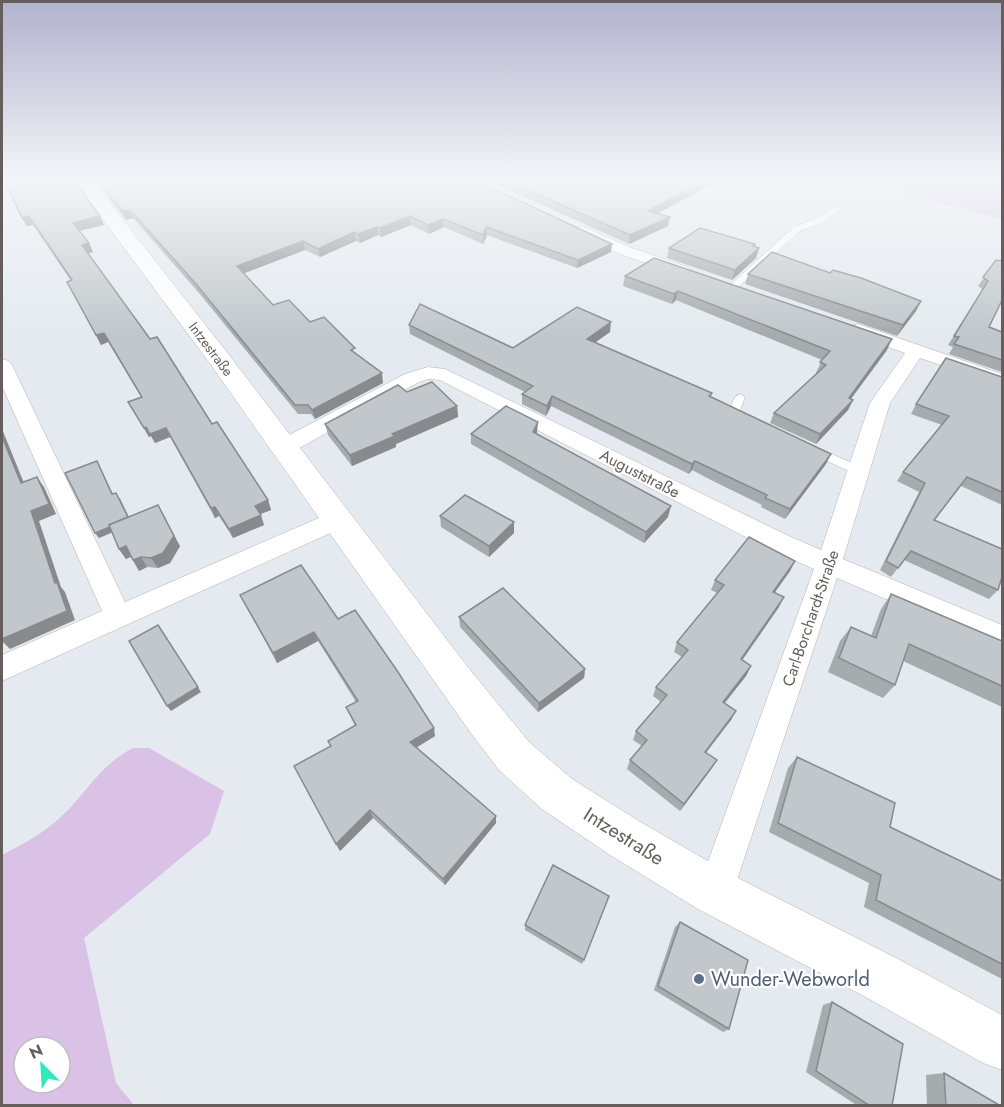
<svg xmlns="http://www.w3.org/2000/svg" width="1004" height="1107" viewBox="0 0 1004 1107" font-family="Jost,sans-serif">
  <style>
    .green { fill: #dac1e6; fill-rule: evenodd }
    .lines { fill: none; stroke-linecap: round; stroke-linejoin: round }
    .lane-casing { stroke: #b7b2b0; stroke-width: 1 }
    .street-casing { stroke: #b7b2b0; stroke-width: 1 }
    .secondary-casing { stroke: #b9b3b1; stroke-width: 1 }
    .lane { fill: #fff; fill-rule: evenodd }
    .street { fill: #fff; fill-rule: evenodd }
    .secondary { fill: #fff; fill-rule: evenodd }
    .wall { fill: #a6abae }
    .shaded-wall { fill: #878b8d }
    .building { fill: #c1c7ca; stroke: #878b8d; stroke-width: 1.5 }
    .service-dot { fill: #5c6f8a; stroke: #fff; stroke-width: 2 }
    .labels { text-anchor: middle; stroke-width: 4.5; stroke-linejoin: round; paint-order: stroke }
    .far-street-label { font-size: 14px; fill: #655e5c; stroke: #fff }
    .street-label { font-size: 16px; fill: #655e5c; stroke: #fff }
    .near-street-label { font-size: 20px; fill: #655e5c; stroke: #fff }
    .near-service-label { font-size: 20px; fill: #4e5e75; stroke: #fff; text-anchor: start }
  </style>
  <rect width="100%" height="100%" fill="#e4eaef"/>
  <g class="green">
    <path d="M848 179H1002V219Z"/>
    <path d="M133 748H149L224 791 210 834 84 938 116 1083 134 1105H2V855C24 844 45 832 63 815 89 790 99 766 133 748ZM24 1047H60V1083H24Z"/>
  </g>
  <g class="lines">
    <g class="lane-casing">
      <g id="lane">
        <path d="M835 206 842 208 823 222 800 231 735 290H729V286L794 227 817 218Z"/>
        <path d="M740 394 745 397 740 411 751 418 745 422 728 413 735 397Z"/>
        <path d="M814 446 863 468 865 471 863 474H855L810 453 808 450 810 447Z"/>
      </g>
    </g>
    <g class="street-casing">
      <g id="street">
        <path d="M581 226 632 248 690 268 692 271 684 276 620 254 576 234 573 231Z"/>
        <path d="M858 324 1002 374V386L920 358 890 403 843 559 1002 625V649L837 578 733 892 728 905 715 910 702 905 697 892 814 569 773 551 440 380 429 379 419 382 292 452 284 454 276 452 273 447 276 442 405 374 428 367 445 369 791 537 821 550 870 403 905 353 852 334 849 330 852 326Z"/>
        <path d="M2 359 9 361 12 365 125 602 328 514 337 511 346 514 349 520 346 526 2 681V655L102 611 2 386Z"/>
      </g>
    </g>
    <g class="secondary-casing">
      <path id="secondary" d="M73 179H91L229 355 467 666 529 742 572 779 642 823 732 875 898 959 1002 1015V1070L983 1063 862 995 698 909 610 855 542 809 499 770 473 736 211 365Z"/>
    </g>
    <use href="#lane" class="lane"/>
    <use href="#street" class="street"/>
    <use href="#secondary" class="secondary"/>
  </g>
  <g class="wall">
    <path d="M94 179H473L611 252 577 268 487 235 483 244 444 227 429 234 411 225 381 237 378 235 360 243 356 241 320 257 305 250 244 273 273 305 310 322 356 354 383 383 315 419 311 414H298L199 293 133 218 126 220Z"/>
    <path d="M485 179H713L712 184 658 213 670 217 668 226 629 244Z"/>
    <path d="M100 216 104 225 79 231 89 243 93 252 88 253 268 500 271 510 260 514 264 525 233 538 219 516 215 518 170 437 155 443 151 436 149 437 128 402 141 397 108 342 101 345 67 282 71 281 33 225 27 226 22 218Z"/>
    <path d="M754 246 759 248 756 258 732 280 667 258 669 248Z"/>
    <path d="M654 258 887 350 851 399 853 400 848 410 816 444 770 423 774 413 817 373H816L822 360 676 300 672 304 623 286 625 276Z"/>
    <path d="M996 260 989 327 1002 332V372L949 354 953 347 948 345 983 290 978 286Z"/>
    <path d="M830 273 921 301 916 311 897 336 745 284 748 274Z"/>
    <path d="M409 325 513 348 610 332 594 343 712 393 711 397 831 454 826 464 785 519 761 507 762 505 713 481 692 470 689 474 551 406 546 416 522 404V394L525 392 410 334Z"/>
    <path d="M1002 377V505L961 486 935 520 998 590 989 599 904 560 891 577 880 570 919 492 897 481 903 472 942 425 911 414 916 404Z"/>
    <path d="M407 392 457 406 458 417 396 444V447L352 466 328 435 325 424Z"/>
    <path d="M537 433V434L668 517 644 543 471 444V434Z"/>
    <path d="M97 461 113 494 120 498 129 517 180 546 170 563 158 568 147 567 139 571 131 557 126 559 119 549 112 532 99 538Z"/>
    <path d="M440 516 514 522V533L489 557 441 527Z"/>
    <path d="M795 561 790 571 775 592 779 607 742 660 751 666 746 676 725 703 736 711 731 720 706 753 712 768 680 811 627 769 630 760 642 746 633 740 636 731 661 702 653 696 656 687 682 657 674 652 677 642 717 593 711 590 715 580Z"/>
    <path d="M891 594 1002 641V707L903 661 895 685 883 698 828 672 840 641 851 627 871 636 881 609Z"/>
    <path d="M240 595 338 619 435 736 416 748 496 816V823L445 885 373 818 340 851 336 844 331 746 355 726 346 707 356 702 318 641 277 663Z"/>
    <path d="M459 617 585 669 584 678 538 712 460 627Z"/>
    <path d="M797 757 890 827 1002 881V979L864 907 869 883 769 832 788 768Z"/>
    <path d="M680 922 729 1029 723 1032 654 990 675 927Z"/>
    <path d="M525 925 584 960 582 964 525 930Z"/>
    <path d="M832 1002 892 1106H858L806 1072 823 1005Z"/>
    <path d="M944 1073 1001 1106H927L926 1075Z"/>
  </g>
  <g class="shaded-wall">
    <path d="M707 179H713L712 184 647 219 648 211Z"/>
    <path d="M130 210 133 218 126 220 122 211Z"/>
    <path d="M29 216 33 225 27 226 22 218Z"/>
    <path d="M100 216 104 225 77 231 73 223Z"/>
    <path d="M410 216 411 225 381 237 380 228Z"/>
    <path d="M670 217 668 226 629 244 630 235Z"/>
    <path d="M443 219 444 227 429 234 428 225Z"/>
    <path d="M377 227 378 235 360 243 358 234Z"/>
    <path d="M486 227 487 235 483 244V235Z"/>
    <path d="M354 232 356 241 320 257 318 249Z"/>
    <path d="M303 241 305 250 240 275 237 266Z"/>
    <path d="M89 243 93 252 86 254 82 245Z"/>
    <path d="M612 244 611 252 577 268 578 260Z"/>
    <path d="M759 248 756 258 732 280 735 270Z"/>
    <path d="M678 291 676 300 672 304 674 294Z"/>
    <path d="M921 301 916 311 897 336 903 325Z"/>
    <path d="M611 322 610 332 586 349 587 339Z"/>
    <path d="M104 333 108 342 101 345 96 335Z"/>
    <path d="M892 339 887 350 844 408 849 398Z"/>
    <path d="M382 373 383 383 315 419 312 410Z"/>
    <path d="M552 396 551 406 546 416 547 406Z"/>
    <path d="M853 400 848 410 816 444 820 434Z"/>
    <path d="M457 406 458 417 396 444V447L352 466 350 455 392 434Z"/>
    <path d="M538 422 537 433 532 443 533 432Z"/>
    <path d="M146 427 151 436 149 437 144 428Z"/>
    <path d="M166 428 170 437 155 443 150 434Z"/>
    <path d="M2 429 28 493 21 483 2 437Z"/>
    <path d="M831 454 826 464 785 519 790 509Z"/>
    <path d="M695 461 692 470 689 474 692 464Z"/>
    <path d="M37 477 44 487 56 514 39 521 61 587 65 592 75 620 10 649 2 641V639L55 583 31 511Z"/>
    <path d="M116 493 132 524 99 538 95 533Z"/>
    <path d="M268 500 271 510 258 515 255 506Z"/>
    <path d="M158 505 180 546 170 563 158 568 151 558Z"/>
    <path d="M671 506 668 517 644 543 646 532Z"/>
    <path d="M215 507 219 516 215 518 211 508Z"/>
    <path d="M261 515 264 525 233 538 229 529Z"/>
    <path d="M514 522V533L489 557V546Z"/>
    <path d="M126 546 132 556 126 559 119 549Z"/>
    <path d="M141 557 147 567 139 571 133 560Z"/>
    <path d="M795 561 790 571 768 602 773 592Z"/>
    <path d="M784 597 779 607 736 669 741 659Z"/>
    <path d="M158 625 201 692 171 711 167 706Z"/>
    <path d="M314 632 318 641 277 663 273 653Z"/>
    <path d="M751 666 746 676 718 711 723 702Z"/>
    <path d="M585 669 584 678 538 712 539 703Z"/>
    <path d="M736 711 731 720 700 760 705 752Z"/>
    <path d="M434 728 435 736 412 750 410 742Z"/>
    <path d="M717 760 712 768 680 811 684 804Z"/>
    <path d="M370 810 373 818 340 851 336 844Z"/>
    <path d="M496 816V823L445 885 443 879Z"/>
  </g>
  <g class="building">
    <path d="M18 179H73L100 216 73 223 89 243 82 245 150 339 157 337 212 424 217 422 268 500 255 506 261 515 229 529 215 507 211 508 166 428 150 434 146 427 144 428 128 402 142 397 104 333 96 335 67 282 72 280 29 216 22 218 5 182Z"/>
    <path d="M97 179H473L612 244 578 260 486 227 483 235 443 219 428 225 410 216 380 228 377 227 358 234 354 232 318 249 303 241 237 266 273 305 289 300 310 322 324 317 355 348 351 350 382 373 312 410 308 405H295L196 284 130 210 122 211Z"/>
    <path d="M503 179H707L648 211 670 217 630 235Z"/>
    <path d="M700 228 755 244 753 246 759 248 735 270 669 248Z"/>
    <path d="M772 252 830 273 833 270 861 278 921 301 903 325 748 274Z"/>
    <path d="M654 258 892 339 849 398 853 400 820 434 774 413 826 365 820 362 830 351 678 291 674 294 625 276Z"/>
    <path d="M1002 258V300L989 327 1002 332V360L954 344 959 337 954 336 988 281 983 277 996 260 1001 261Z"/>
    <path d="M420 304 513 348 577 307 611 322 587 339 712 393 709 396 831 454 790 509 765 498 767 495 716 471 695 461 692 464 552 396 547 406 522 394 533 386 409 325Z"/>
    <path d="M946 358 1002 377V492L967 477 934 520 1002 549V577L998 590 911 551 898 568 886 561 925 483 903 472 949 416 916 404Z"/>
    <path d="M432 382 457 406 392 434 395 436 350 455 325 424 398 385 407 392Z"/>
    <path d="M506 406 538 422 533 432 671 506 646 532 471 434Z"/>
    <path d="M2 437 21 483 37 477 49 504 31 511 55 583 57 582 67 611 2 639Z"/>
    <path d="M97 461 112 494 116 493 128 517 109 525 110 527 95 533 65 473Z"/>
    <path d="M465 495 514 522 489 546 440 516Z"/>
    <path d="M158 505 174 536 163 553 151 558 141 557 133 560 126 546 119 549 109 525Z"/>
    <path d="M749 537 795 561 773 592 784 597 741 659 751 666 723 702 736 711 705 752 717 760 684 804 630 760 647 740 636 731 667 695 656 687 688 650 677 642 724 585 715 580Z"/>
    <path d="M301 565 338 619 355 610 396 669 434 728 410 742 496 816 443 879 370 810 336 844 294 766 331 746 328 741 356 725 346 707 358 701 314 632 273 653 240 595Z"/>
    <path d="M503 588 585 669 539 703 459 617Z"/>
    <path d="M891 594 1002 641V686L909 644 895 685 839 658 851 627 876 638Z"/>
    <path d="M158 625 198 687 167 706 129 641Z"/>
    <path d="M797 757 895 803 890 827 1002 881V964L876 900 881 875 778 823Z"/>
    <path d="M553 865 609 896 584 960 525 925Z"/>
    <path d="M680 922 748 960 729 1029 658 986Z"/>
    <path d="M832 1002 903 1044 892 1106H870L816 1071Z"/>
    <path d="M944 1073 1001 1106H946Z"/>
  </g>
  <linearGradient id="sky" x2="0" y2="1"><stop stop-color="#b1b2cd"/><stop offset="0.54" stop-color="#f3f6f8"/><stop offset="1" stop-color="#f3f6f8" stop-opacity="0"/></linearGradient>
  <rect width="1004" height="334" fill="url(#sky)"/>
  <circle class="service-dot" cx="699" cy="979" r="6"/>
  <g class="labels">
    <g class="far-street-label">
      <text transform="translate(211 349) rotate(53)" y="5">Intzestraße</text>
    </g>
    <g class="street-label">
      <text transform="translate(640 473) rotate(27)" y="6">Auguststraße</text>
      <text transform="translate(810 618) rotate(-71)" y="6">Carl-Borchardt-Straße</text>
    </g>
    <g class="near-street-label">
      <text transform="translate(624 836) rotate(32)" y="7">Intzestraße</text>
    </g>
    <g class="near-service-label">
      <text x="711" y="986">Wunder-Webworld</text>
    </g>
  </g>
  <rect width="1004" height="1107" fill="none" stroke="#655e5c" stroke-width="6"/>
  <g transform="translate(42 1065) rotate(336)"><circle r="28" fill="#ffffff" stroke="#c1bfbe" stroke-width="1.5"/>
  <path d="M0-4.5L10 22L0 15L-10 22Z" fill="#30e9bc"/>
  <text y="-9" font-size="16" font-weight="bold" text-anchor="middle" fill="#655e5c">N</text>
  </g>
</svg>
